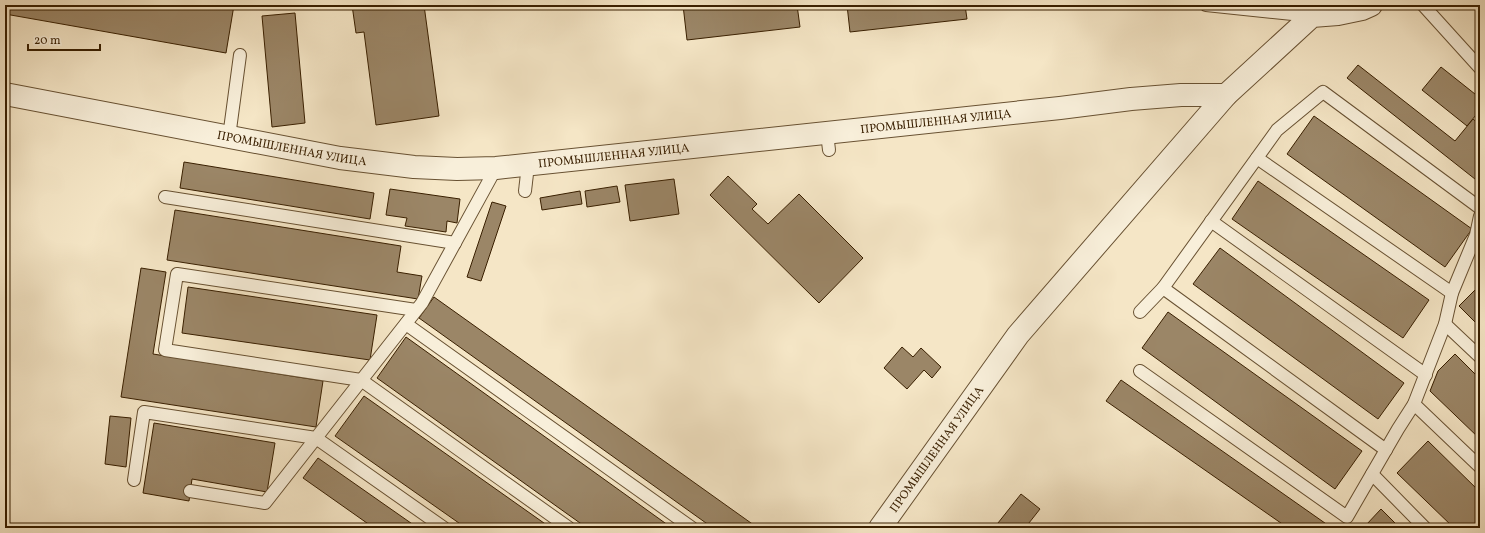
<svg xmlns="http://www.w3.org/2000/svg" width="1485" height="533" viewBox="0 0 1485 533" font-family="Vollkorn,serif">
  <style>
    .building { fill: #9b8667; stroke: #391f00 }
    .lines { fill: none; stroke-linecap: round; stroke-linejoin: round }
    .lane-casing { stroke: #685132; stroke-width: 14 }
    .street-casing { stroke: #685132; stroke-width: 24 }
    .lane { stroke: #f8efda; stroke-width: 12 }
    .street { stroke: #f8efda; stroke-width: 22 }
    .labels { text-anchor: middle; stroke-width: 3; stroke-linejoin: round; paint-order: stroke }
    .street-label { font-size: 12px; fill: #391f00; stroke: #f8efda }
  </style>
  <rect width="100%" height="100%" fill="#f5e6c6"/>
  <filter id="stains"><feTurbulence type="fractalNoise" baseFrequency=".005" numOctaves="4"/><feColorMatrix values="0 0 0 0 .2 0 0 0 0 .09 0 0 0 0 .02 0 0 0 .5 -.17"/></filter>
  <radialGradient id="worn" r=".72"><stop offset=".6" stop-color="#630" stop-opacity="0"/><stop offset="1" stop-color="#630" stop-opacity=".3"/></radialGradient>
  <g class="building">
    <path d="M5 5H234L226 53 5 14Z"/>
    <path d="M352 5H424L439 116 376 125 364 32 356 33Z"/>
    <path d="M683 5H797L800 27 687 40Z"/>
    <path d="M847 5H965L967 19 850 32Z"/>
    <path d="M295 13 305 123 272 127 262 16Z"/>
    <path d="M1358 65 1455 141 1473 119 1480 125V183L1347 78Z"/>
    <path d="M1441 67 1480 98V110L1467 126 1422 90Z"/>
    <path d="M1314 116 1472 229 1445 267 1287 154Z"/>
    <path d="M184 162 374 193 370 219 180 188Z"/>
    <path d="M728 176 757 204 752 209 768 224 799 194 863 258 819 303 710 195Z"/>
    <path d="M674 179 679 214 630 221 625 185Z"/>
    <path d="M1258 181 1429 300 1403 338 1232 219Z"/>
    <path d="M617 186 620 202 587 207 585 191Z"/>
    <path d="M390 189 460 199 457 223 447 221 446 232 405 226 407 218 386 215Z"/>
    <path d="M580 191 582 204 542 210 540 198Z"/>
    <path d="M492 202 506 206 481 281 467 277Z"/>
    <path d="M175 210 401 246 397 272 422 276 418 299 167 260Z"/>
    <path d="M1220 248 1404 383 1378 419 1193 284Z"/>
    <path d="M141 268 166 272 153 354 323 381 316 427 121 397Z"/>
    <path d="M1480 285V327L1459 306Z"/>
    <path d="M188 287 377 315 370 360 182 333Z"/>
    <path d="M434 297 758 528H713L419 318Z"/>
    <path d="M1168 312 1362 451 1335 489 1142 348Z"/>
    <path d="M406 337 672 528H587L377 378Z"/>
    <path d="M902 347 913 357 921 348 941 367 932 378 924 370 907 389 884 368Z"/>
    <path d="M1455 354 1480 379V439L1430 391 1438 371Z"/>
    <path d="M1121 380 1332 528H1288L1106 401Z"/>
    <path d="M364 396 551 528H466L335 436Z"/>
    <path d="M110 416 131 418 126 467 105 464Z"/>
    <path d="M154 423 275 443 267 492 192 479 189 501 143 493Z"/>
    <path d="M1428 441 1480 492V528H1454L1397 473Z"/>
    <path d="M318 458 418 528H374L303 478Z"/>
    <path d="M1021 494 1040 509 1025 528H994Z"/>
    <path d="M1381 509 1400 528H1366V525Z"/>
  </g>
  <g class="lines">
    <g class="lane-casing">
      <g id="lane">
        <path d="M1206 5 1312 16"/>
        <path d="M1423 5 1480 68"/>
        <path d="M827 133 829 150"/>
        <path d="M229 137 240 55"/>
        <path d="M1257 158 1452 293"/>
        <path d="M525 191 528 165"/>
        <path d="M165 197 455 243"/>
        <path d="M1211 221 1426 375"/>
        <path d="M1163 288 1386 450"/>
        <path d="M416 310 177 274 165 350 361 380 569 528"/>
        <path d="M1140 312 1163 288 1277 130 1323 92 1480 208"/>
        <path d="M406 324 692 528"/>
        <path d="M1445 324 1480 357"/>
        <path d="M1140 371 1347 517 1398 429 1414 404 1445 324 1452 293 1476 235 1480 216"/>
        <path d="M1414 404 1480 467"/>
        <path d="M1372 474 1425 528"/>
        <path d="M134 480 144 412 316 438 422 303 496 168"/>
        <path d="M190 491 265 503 316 438 444 528"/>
      </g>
    </g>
    <g class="street-casing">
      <g id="street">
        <path id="s1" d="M5 94 340 158 414 167 457 169 496 168 1060 108 1131 99 1181 95H1226"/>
        <path id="s2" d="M880 528 1018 335 1226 95 1312 16 1338 14 1362 9 1371 5"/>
      </g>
    </g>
    <use href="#lane" class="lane"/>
    <use href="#street" class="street"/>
  </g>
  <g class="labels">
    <g class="street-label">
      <text dy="4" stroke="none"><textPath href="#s1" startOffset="940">ПРОМЫШЛЕННАЯ УЛИЦА</textPath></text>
      <text dy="4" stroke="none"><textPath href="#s1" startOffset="292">ПРОМЫШЛЕННАЯ УЛИЦА</textPath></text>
      <text dy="4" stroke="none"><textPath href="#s1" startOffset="616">ПРОМЫШЛЕННАЯ УЛИЦА</textPath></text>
      <text dy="4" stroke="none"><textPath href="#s2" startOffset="97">ПРОМЫШЛЕННАЯ УЛИЦА</textPath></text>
    </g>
  </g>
  <rect width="1485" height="533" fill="none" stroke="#f5e6c6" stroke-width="20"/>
  <rect x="6" y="6" width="1473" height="521" fill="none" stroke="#391f00" stroke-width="2"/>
  <rect x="10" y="10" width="1465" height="513" fill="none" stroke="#391f00"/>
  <path d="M28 44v6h72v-6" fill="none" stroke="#391f00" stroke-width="2"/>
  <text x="34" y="44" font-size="12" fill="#391f00" stroke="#f8efda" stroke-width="3" paint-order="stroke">20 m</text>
  <rect width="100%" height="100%" filter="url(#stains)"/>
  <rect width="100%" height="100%" fill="url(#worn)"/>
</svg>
